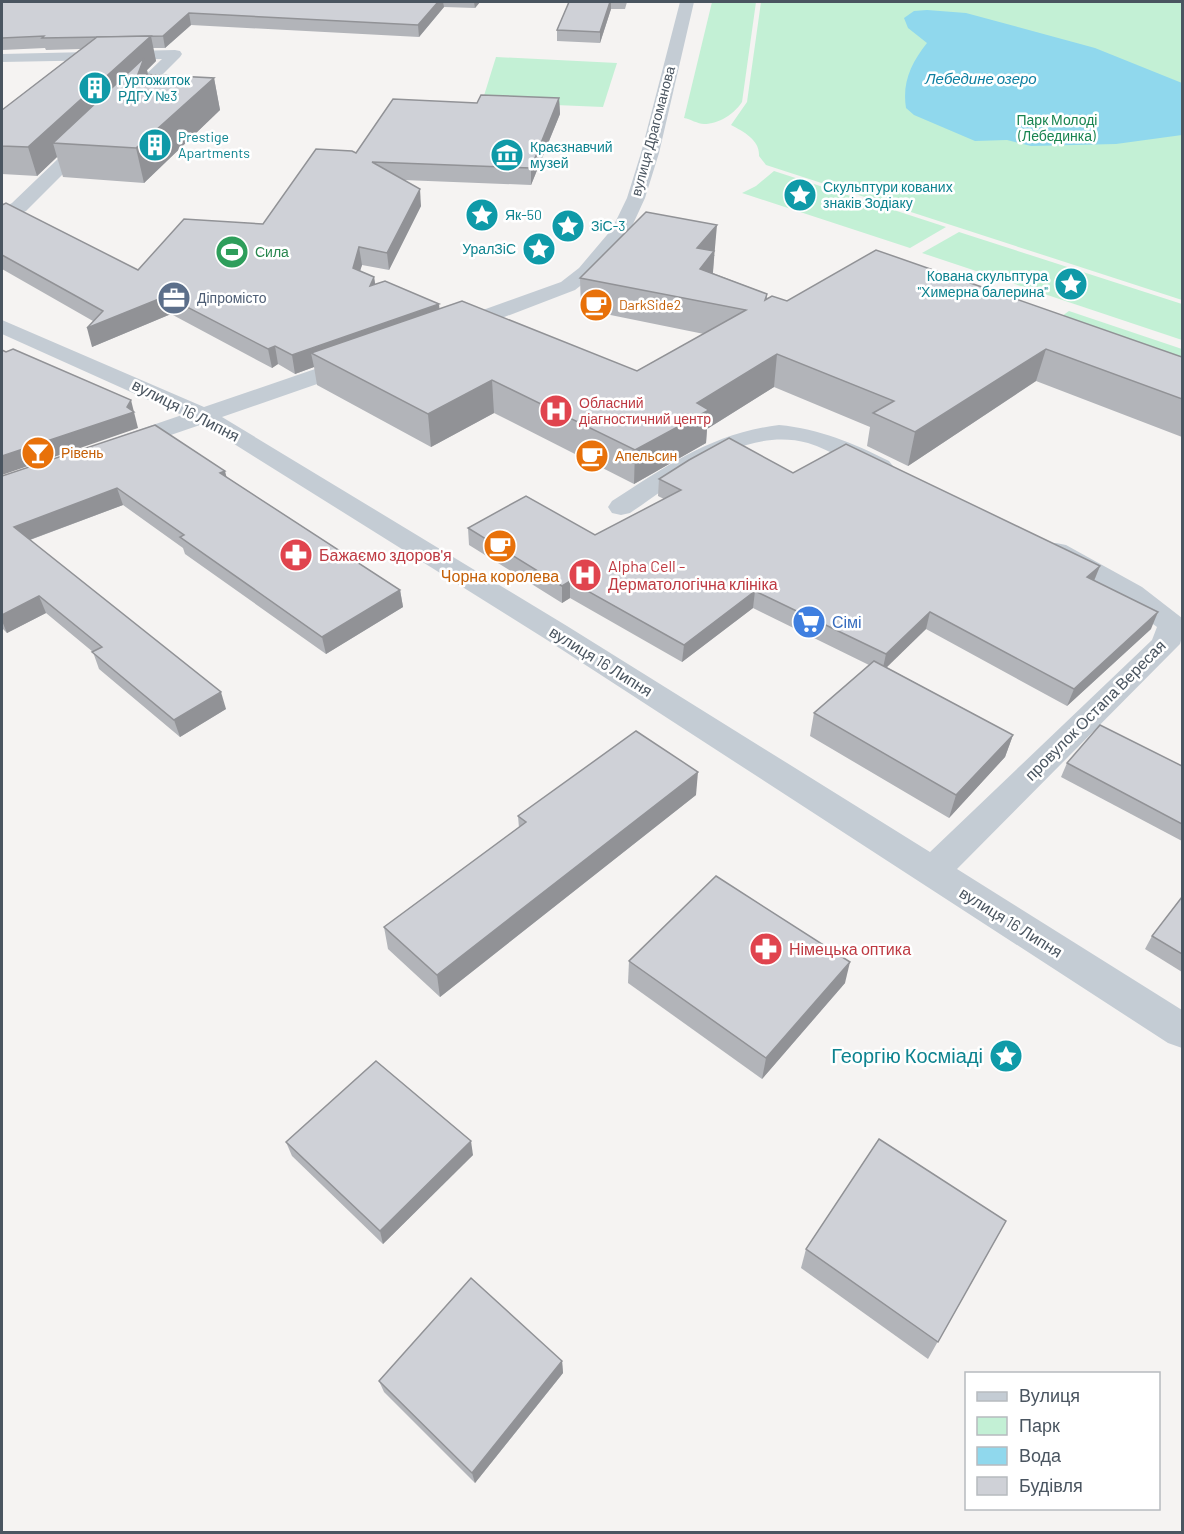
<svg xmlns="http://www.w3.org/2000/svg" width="1184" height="1534" viewBox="0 0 1184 1534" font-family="Barlow,sans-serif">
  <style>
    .green { fill: #c3f0d5 }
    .water { fill: #90d8ed }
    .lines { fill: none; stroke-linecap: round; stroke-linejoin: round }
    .minor { fill: #c4ccd4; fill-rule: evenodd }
    .wall { fill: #b2b4b9 }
    .shaded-wall { fill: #919296 }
    .building { fill: #cfd1d7; stroke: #919296; stroke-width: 1.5 }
    .labels { text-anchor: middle; stroke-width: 5; stroke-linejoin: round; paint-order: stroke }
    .far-culture-label { font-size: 14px; fill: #0d838f; stroke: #fff; text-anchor: start }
    .far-park-label { font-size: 14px; fill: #188450; stroke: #fff }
    .far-street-label { font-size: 14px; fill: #4a5560; stroke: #fff }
    .far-leisure-label { font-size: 14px; fill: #27864d; stroke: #fff; text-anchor: start }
    .far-service-label { font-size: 14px; fill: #4e5e75; stroke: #fff; text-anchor: start }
    .far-food-label { font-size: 14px; fill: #c56008; stroke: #fff; text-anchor: start }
    .far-health-label { font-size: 14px; fill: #be3a42; stroke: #fff; text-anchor: start }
    .far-water-label { font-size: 15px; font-style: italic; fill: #0c7fa1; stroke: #fff }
    .street-label { font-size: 16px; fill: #4a5560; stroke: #fff }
    .health-label { font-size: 16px; fill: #be3a42; stroke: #fff; text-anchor: start }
    .food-label { font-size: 16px; fill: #c56008; stroke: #fff }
    .shop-label { font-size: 16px; fill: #366cbe; stroke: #fff; text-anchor: start }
    .near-culture-label { font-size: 20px; fill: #0d838f; stroke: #fff; text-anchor: end }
  </style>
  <rect width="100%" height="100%" fill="#f5f3f2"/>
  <g class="green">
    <path d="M712 2H756L742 102C734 114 719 124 704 124 698 124 690 119 684 118Z"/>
    <path d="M761 2H1182V300L766 165 759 156C760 140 744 132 731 125L747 102Z"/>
    <path d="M496 57 617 63 603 107 482 102Z"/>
    <path d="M774 171 946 227 910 248 742 193 756 186Z"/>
    <path d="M959 232 1182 304V340L922 253Z"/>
    <path d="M1069 311 1182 349V384L1038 333Z"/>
  </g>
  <path class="water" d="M927 10 966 13 1095 48 1182 83V135L1116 144 1031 146 1007 140 975 141 914 115 906 108C902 83 911 63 927 43L908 28 904 18 914 11Z"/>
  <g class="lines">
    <g class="minor">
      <path d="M680 2H694L659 153 645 198 628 235 593 276 575 290 460 334 452 336 444 334 441 329 444 324 561 282 579 268 612 229 627 198 641 153Z"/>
      <path d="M175 50 180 51 182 54 180 57 26 211 2 222V209L12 203 162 59 2 62V54Z"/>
      <path d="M2 320 204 407 350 357 358 355 366 357 369 362 366 367 222 417 567 626 930 852 1152 640 1157 627 1107 590 1046 557 1042 551 1046 545 1056 543 1066 545 1142 587 1182 618V637L1180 644 957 869 1182 1010V1048L1168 1043 547 640 223 437 200 425 127 450 118 452 109 450 106 445 109 440 182 415 2 334Z"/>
      <path d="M779 425C820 429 853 443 889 461L893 466 889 471 880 474C855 467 833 451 808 443 744 425 680 479 630 513L621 515 612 513 608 507 612 501C667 466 712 433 779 425Z"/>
    </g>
  </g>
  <g class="wall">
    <path d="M2 2H480L475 8 444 7 419 37 191 25 165 48H153L156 61 147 70 148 75 214 78 220 110 144 183 63 177 57 157 37 176 2 174V110L81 49 46 50 45 48 2 50Z"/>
    <path d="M569 2H627L625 9H611L600 43 557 41V30Z"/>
    <path d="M559 98 560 114 531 185 403 180 421 206 389 270 362 265 360 271 374 277 375 284 439 309 637 371 704 334 581 309 580 278 715 255 714 256 713 273 767 294V299L1182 357V437L1036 381 908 466 867 446 870 427 774 387 707 429 706 443 634 484 494 413 431 447 317 385 314 367 295 374 278 364 272 368 171 314 92 347 93 321 2 269V205L138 270 263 224 356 153 477 103Z"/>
    <path d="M793 473 1100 566 1094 581 1151 629 1067 706 926 629 886 667 1013 735 1005 757 949 818 810 736 814 713 869 665 753 608 682 662 570 598 562 603 469 545 468 528 595 535 664 499 658 496 659 479Z"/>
    <path d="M2 476 227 478 400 590 403 607 326 654 185 554 183 548 123 505 30 540 226 709 180 737 99 669 93 652 46 613 7 633 2 628Z"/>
    <path d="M1067 763 1182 766V841L1061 777Z"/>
    <path d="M696 795 440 997 388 949 384 927 519 828 518 816Z"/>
    <path d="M1182 897V972L1145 949 1152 936Z"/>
    <path d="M629 961 845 983 762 1079 628 983Z"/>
    <path d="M286 1142 473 1155 383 1244 292 1156Z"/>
    <path d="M1006 1221 928 1359 801 1268 806 1249Z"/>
    <path d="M562 1361 563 1373 475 1483 384 1392 379 1381Z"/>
  </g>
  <g class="shaded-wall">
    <path d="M438 2H443L444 7 419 37 418 25Z"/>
    <path d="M474 2H480L475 8Z"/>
    <path d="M610 2H611V9L600 43V32Z"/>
    <path d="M189 13 191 25 165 48 163 36Z"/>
    <path d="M151 36 156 61 147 70 151 89 53 143 57 157 37 176 28 147Z"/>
    <path d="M214 78 220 110 144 183 136 148Z"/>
    <path d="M559 98 560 114 531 185V168Z"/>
    <path d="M420 189 421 206 389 270 387 253Z"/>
    <path d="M717 225 712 282 698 299 697 248Z"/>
    <path d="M359 247 362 265 355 286 353 268Z"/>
    <path d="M374 277 377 295 370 286Z"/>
    <path d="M166 296 171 314 92 347 87 328Z"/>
    <path d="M439 304 441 322 311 353 314 367 295 374 292 355Z"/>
    <path d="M275 346 278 364 272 368 268 349Z"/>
    <path d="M1046 349 1036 381 908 466 915 432Z"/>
    <path d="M777 354 774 387 707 429 706 443 634 484 635 450 697 403Z"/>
    <path d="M492 380 494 413 431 447 428 414Z"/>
    <path d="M131 400 138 428 2 475V456L127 407Z"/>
    <path d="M225 471 229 487 220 473Z"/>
    <path d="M117 488 123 505 21 543 14 527Z"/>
    <path d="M1100 566 1093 583 1087 577Z"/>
    <path d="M570 581V598L562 603V586Z"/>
    <path d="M400 590 403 607 326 654 322 637Z"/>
    <path d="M755 591 753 608 682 662 684 645Z"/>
    <path d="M39 596 46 613 7 633 2 621V615Z"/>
    <path d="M930 612 926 629 882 672 886 654Z"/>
    <path d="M1158 612 1151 629 1067 706 1074 689Z"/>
    <path d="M221 692 226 709 180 737 174 720Z"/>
    <path d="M1013 735 1005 757 949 818 956 795Z"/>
    <path d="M698 772 696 795 440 997 437 975Z"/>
    <path d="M850 962 845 983 762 1079 766 1058Z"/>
    <path d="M471 1141 473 1155 383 1244 380 1231Z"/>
    <path d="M562 1361 563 1373 475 1483 472 1473Z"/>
  </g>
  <g class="building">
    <path d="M2 2H438L418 25 189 13 163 36 42 38 44 36 2 38Z"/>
    <path d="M569 2H610L600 32 557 30Z"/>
    <path d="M151 36 28 147 2 146V110L97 37Z"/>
    <path d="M144 58 138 74 214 78 136 148 53 143Z"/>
    <path d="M481 95 559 98 531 168 372 162 420 189 387 253 359 247 353 268 374 277 370 286 385 281 439 304 292 355 275 346 268 349 166 296 87 328 103 311 2 255V205L6 203 138 270 184 219 263 224 316 149 352 151 356 153 393 99 477 103Z"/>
    <path d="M646 212 717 225 697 248 714 251 700 269 767 294 765 300 772 296 787 301 876 250 1182 357V399L1046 349 915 432 873 413 894 401 777 354 697 403 709 410 635 450 492 380 428 414 311 353 462 301 637 371 746 310 580 278Z"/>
    <path d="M13 349 131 400 127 407 134 412 2 456V350L6 352Z"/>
    <path d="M155 425 225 471 220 473 400 590 322 637 180 537 184 535 117 488 14 527 221 692 174 720 92 652 102 647 39 596 2 615V476Z"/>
    <path d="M729 438 793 473 846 444 1096 564 1100 566 1087 577 1158 612 1074 689 930 612 886 654 755 591 684 645 570 581 562 586 468 528 526 496 595 535 681 490 659 479 689 460Z"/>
    <path d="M874 661 1013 735 956 795 814 713Z"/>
    <path d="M1100 725 1182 766V824L1067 763Z"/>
    <path d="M636 731 698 772 437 975 384 927 526 822 518 816Z"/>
    <path d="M716 876 850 962 766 1058 629 961Z"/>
    <path d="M1182 897V954L1152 936Z"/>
    <path d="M376 1061 471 1141 380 1231 286 1142Z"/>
    <path d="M879 1139 1006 1221 938 1342 806 1249Z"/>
    <path d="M471 1278 562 1361 472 1473 379 1381Z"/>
  </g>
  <defs>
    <g id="building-disc" transform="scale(1.725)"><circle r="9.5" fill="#0f9aa8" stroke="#fff"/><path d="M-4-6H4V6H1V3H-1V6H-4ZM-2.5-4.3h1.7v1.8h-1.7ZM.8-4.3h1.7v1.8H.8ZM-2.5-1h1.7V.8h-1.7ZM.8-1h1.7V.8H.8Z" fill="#fff"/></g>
    <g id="museum-disc" transform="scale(1.725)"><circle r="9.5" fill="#0f9aa8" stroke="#fff"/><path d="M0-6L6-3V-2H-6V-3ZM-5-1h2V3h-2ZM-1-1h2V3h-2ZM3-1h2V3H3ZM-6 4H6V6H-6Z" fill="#fff"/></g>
    <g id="sight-disc" transform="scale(1.725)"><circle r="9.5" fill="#0f9aa8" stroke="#fff"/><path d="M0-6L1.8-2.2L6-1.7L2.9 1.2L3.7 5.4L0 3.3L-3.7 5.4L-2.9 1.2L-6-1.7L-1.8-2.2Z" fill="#fff"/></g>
    <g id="stadium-disc" transform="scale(1.725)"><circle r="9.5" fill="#2e9e5b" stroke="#fff"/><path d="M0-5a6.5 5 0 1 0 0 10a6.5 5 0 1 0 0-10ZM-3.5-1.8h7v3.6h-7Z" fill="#fff"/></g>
    <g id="office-disc" transform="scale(1.725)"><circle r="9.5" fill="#5c6f8a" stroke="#fff"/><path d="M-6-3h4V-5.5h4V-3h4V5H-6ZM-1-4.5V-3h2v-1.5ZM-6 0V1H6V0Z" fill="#fff"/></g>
    <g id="cafe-disc" transform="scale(1.725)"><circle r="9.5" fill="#e8710a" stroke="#fff"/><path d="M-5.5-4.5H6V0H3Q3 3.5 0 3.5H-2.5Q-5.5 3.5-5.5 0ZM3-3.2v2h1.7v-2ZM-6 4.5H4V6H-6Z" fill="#fff"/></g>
    <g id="hospital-disc" transform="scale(1.725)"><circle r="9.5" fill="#e0444e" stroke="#fff"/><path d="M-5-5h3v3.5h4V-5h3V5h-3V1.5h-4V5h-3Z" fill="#fff"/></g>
    <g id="bar-disc" transform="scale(1.725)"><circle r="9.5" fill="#e8710a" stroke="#fff"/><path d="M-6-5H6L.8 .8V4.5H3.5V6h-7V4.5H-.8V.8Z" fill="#fff"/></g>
    <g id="pharmacy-disc" transform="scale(1.725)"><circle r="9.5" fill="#e0444e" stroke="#fff"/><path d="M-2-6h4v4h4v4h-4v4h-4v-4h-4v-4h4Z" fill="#fff"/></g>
    <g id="supermarket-disc" transform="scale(1.725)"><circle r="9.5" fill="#3f7fe0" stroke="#fff"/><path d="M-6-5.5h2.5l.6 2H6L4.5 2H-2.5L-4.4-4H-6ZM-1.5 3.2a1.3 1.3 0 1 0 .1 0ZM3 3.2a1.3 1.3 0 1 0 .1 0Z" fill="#fff"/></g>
  </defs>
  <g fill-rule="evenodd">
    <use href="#building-disc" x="95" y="88"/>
    <use href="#building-disc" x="155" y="145"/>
    <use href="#museum-disc" x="507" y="155"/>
    <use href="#sight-disc" x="800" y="195"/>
    <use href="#sight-disc" x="482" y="215"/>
    <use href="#sight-disc" x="568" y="226"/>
    <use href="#sight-disc" x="539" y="249"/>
    <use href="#stadium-disc" x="232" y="252"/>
    <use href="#sight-disc" x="1071" y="284"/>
    <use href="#office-disc" x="174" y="298"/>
    <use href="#cafe-disc" x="596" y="305"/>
    <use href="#hospital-disc" x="556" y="411"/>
    <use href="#bar-disc" x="38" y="453"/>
    <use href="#cafe-disc" x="592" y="456"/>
    <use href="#cafe-disc" x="500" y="546"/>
    <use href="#pharmacy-disc" x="296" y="555"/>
    <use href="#hospital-disc" x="585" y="575"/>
    <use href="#supermarket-disc" x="809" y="622"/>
    <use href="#pharmacy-disc" x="766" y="949"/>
    <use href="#sight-disc" x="1006" y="1056"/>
  </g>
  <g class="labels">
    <g class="far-culture-label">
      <text x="118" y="85">Гуртожиток<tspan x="118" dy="16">РДГУ №3</tspan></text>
      <text x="178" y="142">Prestige<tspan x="178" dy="16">Apartments</tspan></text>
      <text x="530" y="152">Краєзнавчий<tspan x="530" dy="16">музей</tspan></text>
      <text x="823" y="192">Скульптури кованих<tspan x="823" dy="16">знаків Зодіаку</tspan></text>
      <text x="505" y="220">Як-50</text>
      <text x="591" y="231">ЗіС-3</text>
      <text x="516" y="254" text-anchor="end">УралЗіС</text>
      <text x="1048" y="281" text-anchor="end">Кована скульптура<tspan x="1048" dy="16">"Химерна балерина"</tspan></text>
    </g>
    <g class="far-park-label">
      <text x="1057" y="125">Парк Молоді<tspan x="1057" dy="16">(Лебединка)</tspan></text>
    </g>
    <g class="far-street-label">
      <text transform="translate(653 131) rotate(-75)" y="5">вулиця Драгоманова</text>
    </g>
    <g class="far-leisure-label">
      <text x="255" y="257">Сила</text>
    </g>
    <g class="far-service-label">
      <text x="197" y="303">Діпромісто</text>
    </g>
    <g class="far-food-label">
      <text x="619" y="310">DarkSide2</text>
      <text x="61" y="458">Рівень</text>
      <text x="615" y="461">Апельсин</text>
    </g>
    <g class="far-health-label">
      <text x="579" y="408">Обласний<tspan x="579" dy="16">діагностичний центр</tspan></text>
    </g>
    <g class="far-water-label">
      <text x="981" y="84">Лебедине озеро</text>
    </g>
    <g class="street-label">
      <text transform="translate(186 410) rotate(27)" y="6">вулиця 16 Липня</text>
      <text transform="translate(601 661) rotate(32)" y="6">вулиця 16 Липня</text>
      <text transform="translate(1095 710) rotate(-45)" y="6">провулок Остапа Вересая</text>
      <text transform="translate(1011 922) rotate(32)" y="6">вулиця 16 Липня</text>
    </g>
    <g class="health-label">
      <text x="319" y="561">Бажаємо здоров'я</text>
      <text x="608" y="572">Alpha Cell -<tspan x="608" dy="18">Дерматологічна клініка</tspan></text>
      <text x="789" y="955">Німецька оптика</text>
    </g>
    <g class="food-label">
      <text x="500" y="582">Чорна королева</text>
    </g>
    <g class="shop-label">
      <text x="832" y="628">Сімі</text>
    </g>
    <g class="near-culture-label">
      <text x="983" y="1063">Георгію Косміаді</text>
    </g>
  </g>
  <rect width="1184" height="1534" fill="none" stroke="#4a5560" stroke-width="6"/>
  <rect x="965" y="1372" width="195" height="138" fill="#ffffff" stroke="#b7bbbf" stroke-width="1.5"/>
  <rect x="977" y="1392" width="30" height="9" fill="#c4ccd4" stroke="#b7bbbf" stroke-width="1.5"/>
  <text x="1019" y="1402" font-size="18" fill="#4a5560">Вулиця</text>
  <rect x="977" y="1417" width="30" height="18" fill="#c3f0d5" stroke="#b7bbbf" stroke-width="1.5"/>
  <text x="1019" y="1432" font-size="18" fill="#4a5560">Парк</text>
  <rect x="977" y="1447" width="30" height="18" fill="#90d8ed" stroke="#b7bbbf" stroke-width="1.5"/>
  <text x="1019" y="1462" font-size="18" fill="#4a5560">Вода</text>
  <rect x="977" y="1477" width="30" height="18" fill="#cfd1d7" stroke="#b7bbbf" stroke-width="1.5"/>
  <text x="1019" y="1492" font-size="18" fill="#4a5560">Будівля</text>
</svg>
